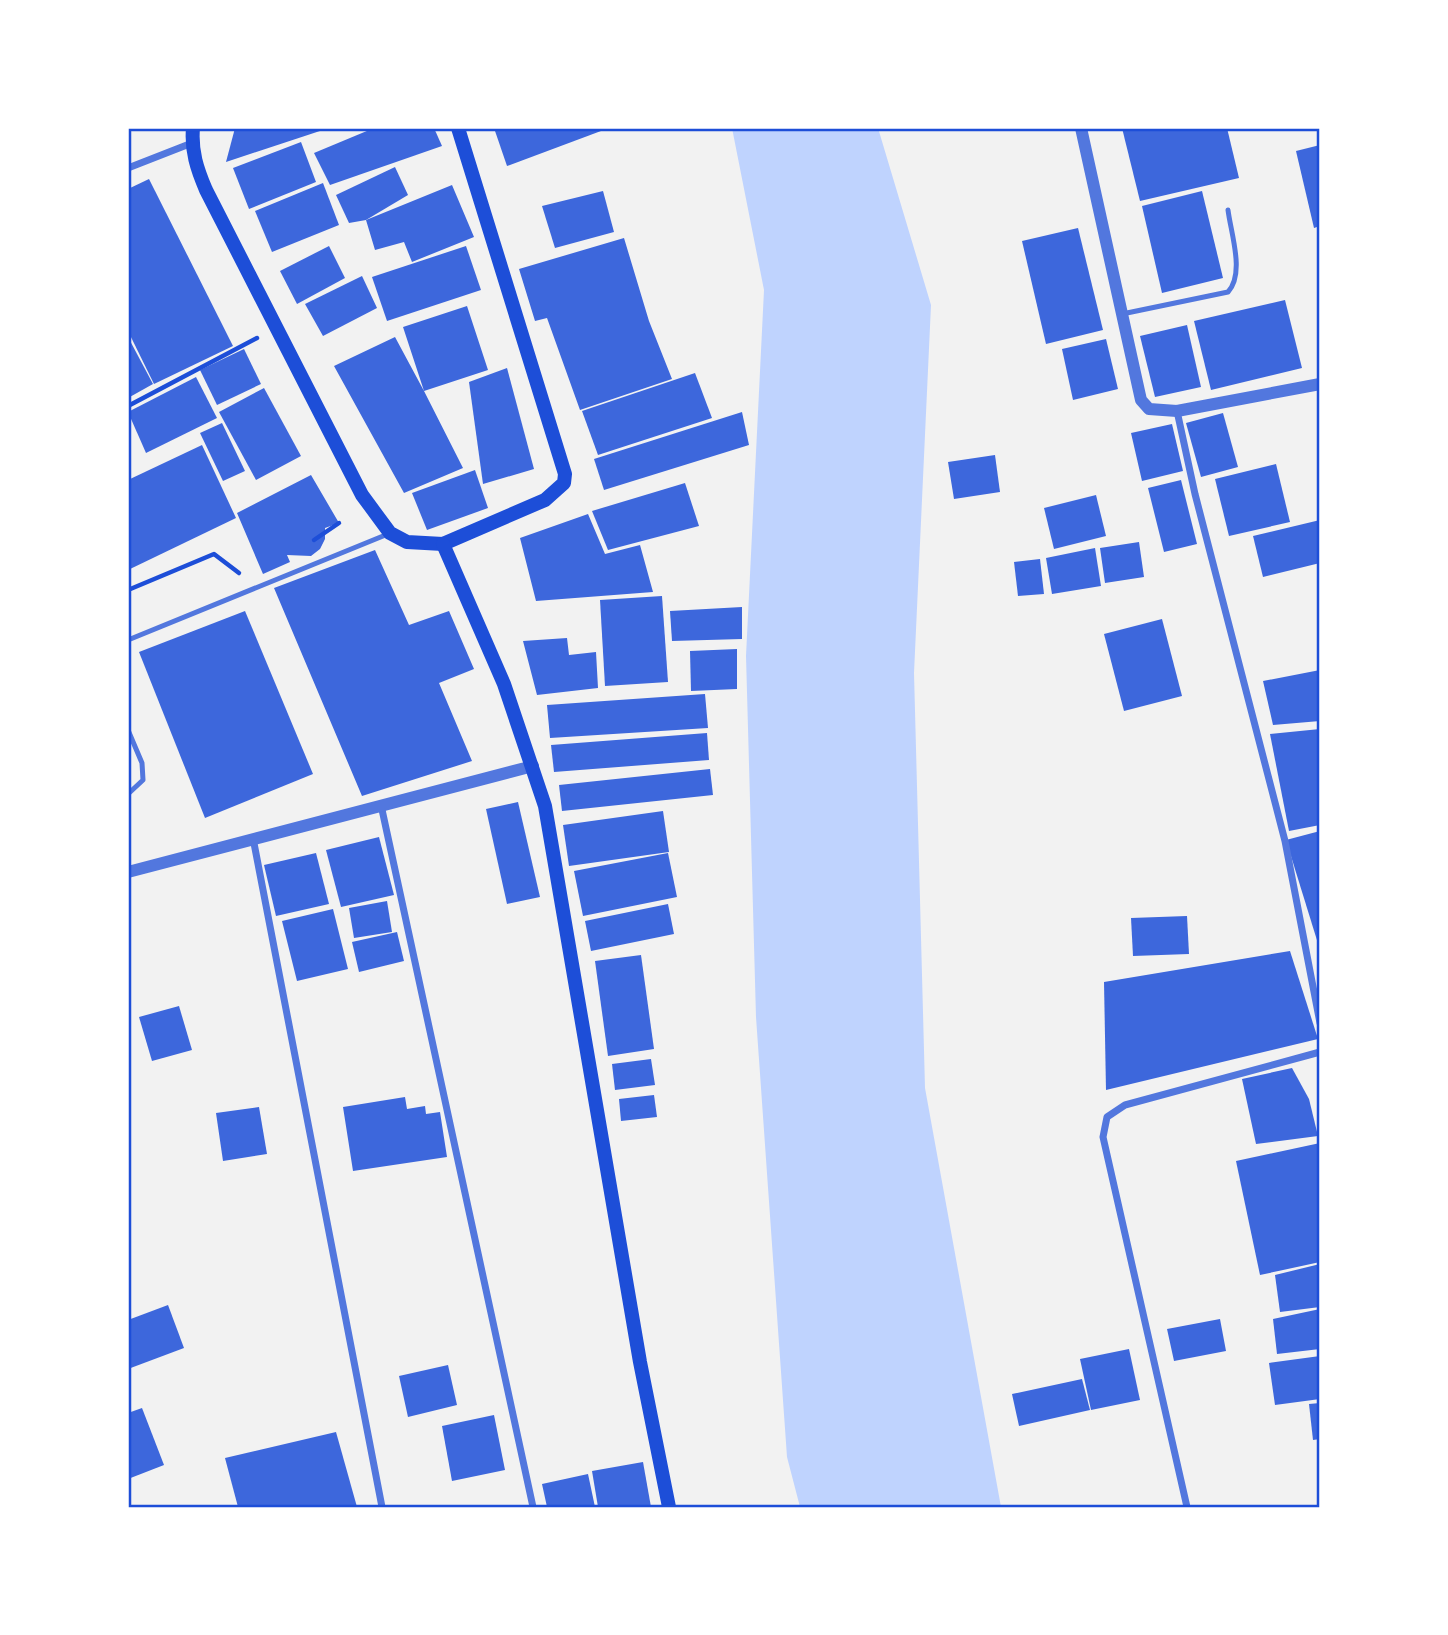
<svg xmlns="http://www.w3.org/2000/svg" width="1448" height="1635" viewBox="0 0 1448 1635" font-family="'Golos Text',sans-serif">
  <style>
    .water { fill: #bfd3fe }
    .building { fill: #3d67dc }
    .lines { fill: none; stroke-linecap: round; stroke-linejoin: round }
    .path { stroke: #1d4ed8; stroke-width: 4.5 }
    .service { stroke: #5277de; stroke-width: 5 }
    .minor { stroke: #5277de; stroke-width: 7 }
    .tertiary { stroke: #5277de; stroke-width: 12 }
    .secondary { stroke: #1d4ed8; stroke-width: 14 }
    .neatline { fill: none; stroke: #1d4ed8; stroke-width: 2.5 }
  </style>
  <rect width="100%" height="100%" fill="#f2f2f2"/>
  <path class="water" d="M732 128H878L931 305 914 673 925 1088 1001 1507H800L787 1457 756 1017 746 656 764 290Z"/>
  <g class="building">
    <path d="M235 128H329L226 162Z"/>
    <path d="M374 128H434L442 146 330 185 314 153Z"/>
    <path d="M494 128H609L507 166Z"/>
    <path d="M1122 128H1227L1239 178 1140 201Z"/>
    <path d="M301 142 316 182 249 209 233 168Z"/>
    <path d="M1320 145V226L1314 228 1296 151Z"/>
    <path d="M395 167 408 195 366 220 349 223 336 195Z"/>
    <path d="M149 179 233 346 154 384 128 331V189Z"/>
    <path d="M323 183 339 225 272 252 255 211Z"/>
    <path d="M452 185 474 237 412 262 404 242 375 250 366 220Z"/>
    <path d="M603 191 614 232 555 248 542 206Z"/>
    <path d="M1202 191 1223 278 1162 293 1142 206Z"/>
    <path d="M1078 228 1103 330 1046 344 1022 241Z"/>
    <path d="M624 238 649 321 672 379 580 410 547 318 535 321 519 269Z"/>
    <path d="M329 246 345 278 297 304 280 271Z"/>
    <path d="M466 246 481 290 387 321 372 277Z"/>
    <path d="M362 276 377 308 323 336 305 304Z"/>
    <path d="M1285 300 1302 368 1211 390 1194 321Z"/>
    <path d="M467 306 488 370 424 391 463 468 404 493 334 366 395 337 424 391 403 327Z"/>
    <path d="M1187 325 1201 387 1155 397 1140 336Z"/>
    <path d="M128 337 153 384 128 398Z"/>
    <path d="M1106 339 1118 389 1073 400 1062 349Z"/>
    <path d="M244 349 261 384 217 405 200 370Z"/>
    <path d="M507 368 534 469 483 484 469 382Z"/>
    <path d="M695 373 712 418 598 455 582 411Z"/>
    <path d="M196 377 217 418 146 453 128 412Z"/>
    <path d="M264 388 301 456 256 480 219 412Z"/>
    <path d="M742 412 749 445 604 490 594 459Z"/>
    <path d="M1223 413 1238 467 1201 477 1186 423Z"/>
    <path d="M222 423 245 471 223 481 200 433Z"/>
    <path d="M1172 424 1183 471 1142 481 1131 433Z"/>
    <path d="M202 445 236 518 128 570V480Z"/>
    <path d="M995 455 1000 492 954 499 948 462Z"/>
    <path d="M1276 464 1290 522 1229 536 1215 479Z"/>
    <path d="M475 470 488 508 427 530 412 493Z"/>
    <path d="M311 475 339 523 325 528V539L320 549 311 556 287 555 290 562 263 574 237 513Z"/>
    <path d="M1181 480 1197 544 1164 552 1148 488Z"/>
    <path d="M685 483 699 526 608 550 592 511Z"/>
    <path d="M1096 495 1106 536 1054 549 1044 508Z"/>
    <path d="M588 514 605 554 640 545 653 592 536 601 520 538Z"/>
    <path d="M1320 520V563L1263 577 1253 536Z"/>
    <path d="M1139 542 1144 577 1105 583 1100 548Z"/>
    <path d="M1095 548 1101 586 1052 594 1046 558Z"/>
    <path d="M375 550 409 625 449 611 474 669 439 683 472 761 362 796 274 588Z"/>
    <path d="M1040 559 1044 594 1018 596 1014 562Z"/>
    <path d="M662 596 668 682 605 686 600 600Z"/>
    <path d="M742 607V639L672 641 670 611Z"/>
    <path d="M245 611 313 774 205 818 139 652Z"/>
    <path d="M1162 619 1182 696 1124 711 1104 634Z"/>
    <path d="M567 638 569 655 596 652 598 688 537 695 523 641Z"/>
    <path d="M737 649V689L691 691 690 651Z"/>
    <path d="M1320 670V721L1273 725 1263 681Z"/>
    <path d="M705 694 708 728 550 738 547 705Z"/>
    <path d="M1320 729V825L1289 831 1270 734Z"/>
    <path d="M707 733 709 760 554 772 551 745Z"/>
    <path d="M710 769 713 795 562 811 559 785Z"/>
    <path d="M518 802 540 897 507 904 486 809Z"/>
    <path d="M663 811 669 852 569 866 563 825Z"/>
    <path d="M1320 831V950L1286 840Z"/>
    <path d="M379 837 394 895 341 907 326 850Z"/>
    <path d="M316 853 329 904 276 916 264 865Z"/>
    <path d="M668 853 677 897 583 916 574 871Z"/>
    <path d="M387 901 392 932 354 938 349 908Z"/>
    <path d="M668 904 674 934 591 951 585 921Z"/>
    <path d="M333 909 348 969 297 981 282 921Z"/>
    <path d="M1187 916 1189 954 1133 956 1131 918Z"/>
    <path d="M397 932 404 961 359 972 352 942Z"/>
    <path d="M1290 951 1318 1039 1106 1090 1104 982Z"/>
    <path d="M641 955 654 1049 608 1056 595 961Z"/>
    <path d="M179 1006 192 1050 152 1061 139 1017Z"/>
    <path d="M651 1059 655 1085 615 1090 612 1064Z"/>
    <path d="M1292 1068 1309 1099 1318 1136 1256 1144 1242 1079Z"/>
    <path d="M654 1095 657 1117 621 1121 619 1099Z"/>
    <path d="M405 1097 407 1109 425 1106 426 1114 440 1112 447 1157 353 1171 343 1107Z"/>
    <path d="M259 1107 267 1154 223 1161 216 1113Z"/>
    <path d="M1320 1143V1262L1260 1275 1236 1161Z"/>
    <path d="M1320 1264V1307L1280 1312 1275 1275Z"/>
    <path d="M168 1305 184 1348 128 1369V1320Z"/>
    <path d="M1320 1309V1349L1277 1354 1273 1319Z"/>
    <path d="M1220 1319 1226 1351 1174 1361 1167 1329Z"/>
    <path d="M1129 1349 1140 1400 1091 1410 1080 1359Z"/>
    <path d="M1320 1356V1399L1275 1405 1269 1363Z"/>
    <path d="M448 1365 457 1405 408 1417 399 1376Z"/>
    <path d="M1082 1379 1090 1410 1019 1426 1012 1394Z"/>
    <path d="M1320 1403V1439L1313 1440 1309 1404Z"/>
    <path d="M142 1408 164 1465 128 1479V1413Z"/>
    <path d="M494 1415 505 1470 452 1481 442 1426Z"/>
    <path d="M336 1432 357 1507H238L225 1458Z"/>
    <path d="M643 1462 651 1507H598L592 1471Z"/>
    <path d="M588 1474 595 1507H547L542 1484Z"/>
  </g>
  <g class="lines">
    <g class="path">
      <path d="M128 406 257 338"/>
      <path d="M314 540 339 523"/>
      <path d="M128 590 214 554 239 573"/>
    </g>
    <g class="service">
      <path d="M1122 314 1228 292C1245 273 1231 234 1228 210"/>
      <path d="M128 640 388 534"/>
      <path d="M128 730 142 763 143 780 128 794"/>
    </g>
    <g class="minor">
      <path d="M128 168 192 143"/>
      <path d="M1177 411 1195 494 1285 841 1320 1023"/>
      <path d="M381 805 533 1507"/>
      <path d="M253 838 382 1507"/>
      <path d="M1187 1507 1103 1137 1107 1117 1125 1105 1320 1052"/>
    </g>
    <g class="tertiary">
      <path d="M1081 128 1141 400 1149 409 1177 411 1320 384"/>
      <path d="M128 872 533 766"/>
    </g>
    <g class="secondary">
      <path d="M193 128C191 151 197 169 206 190L362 495 390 533 407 542 443 544 545 500 564 483 565 474 458 128"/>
      <path d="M443 544 504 684 545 806 640 1362 669 1507"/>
    </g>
  </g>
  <rect width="1448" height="1635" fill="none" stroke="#ffffff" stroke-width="259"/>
  <rect x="130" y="130" width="1188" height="1376" class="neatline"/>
</svg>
